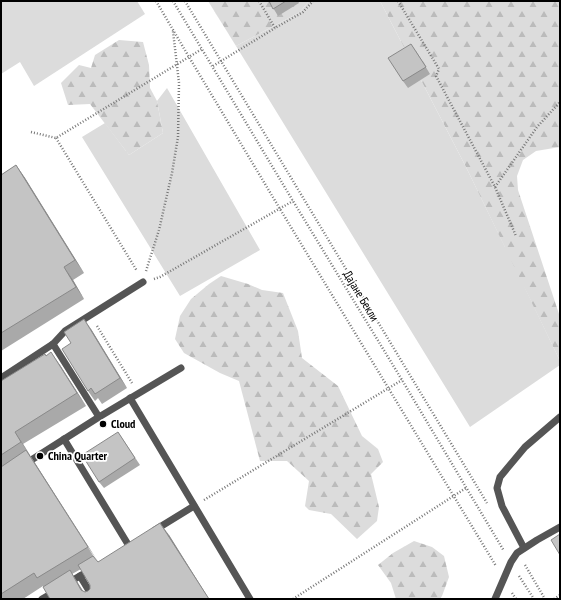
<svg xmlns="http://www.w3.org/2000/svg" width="561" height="600" viewBox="0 0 561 600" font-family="'PT Sans Narrow',sans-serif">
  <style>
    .green { fill: #dcdcdc }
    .forest { fill: url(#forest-firs) }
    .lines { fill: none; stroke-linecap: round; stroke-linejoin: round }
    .path { stroke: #777; stroke-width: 2.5; stroke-dasharray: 1 2; stroke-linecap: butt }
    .lane { stroke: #555; stroke-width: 7 }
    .wall { fill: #a9a9a9; fill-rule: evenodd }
    .shaded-wall { fill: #898989 }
    .building { fill: #c4c4c4; stroke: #898989 }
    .poi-dot { fill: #000; stroke: #fff; stroke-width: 1.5 }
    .labels { text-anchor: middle; stroke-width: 3.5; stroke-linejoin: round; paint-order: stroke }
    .street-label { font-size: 12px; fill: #000; stroke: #fff }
    .poi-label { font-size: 12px; font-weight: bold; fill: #000; stroke: #fff; text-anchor: start }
  </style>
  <defs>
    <pattern id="forest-firs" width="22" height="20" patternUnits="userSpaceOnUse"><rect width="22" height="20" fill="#dcdcdc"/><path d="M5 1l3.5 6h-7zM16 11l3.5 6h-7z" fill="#bbb"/></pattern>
  </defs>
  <rect width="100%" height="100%" fill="#fff"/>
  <g class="green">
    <path d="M1 1H137L145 14 34 86 20 62 1 74Z"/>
    <path d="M309 1H380L466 167 505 247 506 246 527 292 560 361V365L470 427 236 46 300 12Z"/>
    <path d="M167 88 260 250 180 296 82 137 105 123 129 155 163 133 157 101Z"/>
  </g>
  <g class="forest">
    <path d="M208 1H309L300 12 236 46Z"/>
    <path d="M380 1H560V147L536 151 523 160 517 176 518 190 560 317V361L466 167Z"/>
    <path d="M119 40 143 42 149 65 150 88 157 101 163 133 129 155 90 104 68 105 61 83 79 65 91 68 95 55Z"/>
    <path d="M221 276 248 284 262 290 283 293 298 331 302 358 338 386 362 436 378 449 383 462 371 474 379 507 377 521 357 539 331 514 309 510 305 506 309 481 287 461H260L239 381 220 373 184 353 175 339 180 316 191 299 209 284Z"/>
    <path d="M414 541 432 547 444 556 449 577 442 596 440 599H396L391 583 378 565 393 553Z"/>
  </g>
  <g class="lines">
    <g class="path">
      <path d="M156 1 189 57 280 209 496 566"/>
      <path d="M173 1 293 201 402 380 504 551"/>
      <path d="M185 1 302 196 487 503"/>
      <path d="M259 1 275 28 303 12 313 1"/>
      <path d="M398 1 439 69 436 76 495 187 516 236"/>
      <path d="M213 66 275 28"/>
      <path d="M31 132 56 138 202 49"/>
      <path d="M56 138 137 271"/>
      <path d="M495 187 537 127 560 102"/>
      <path d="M146 271 159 230 172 173 178 137 179 83 173 31"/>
      <path d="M154 279 160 277 293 201"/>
      <path d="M97 326 132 383"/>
      <path d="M204 500 402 380"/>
      <path d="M525 565 545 599"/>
      <path d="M519 576 534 599"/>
      <path d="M512 593 516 599"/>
      <path d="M293 599 466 488"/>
      <path d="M554 599 560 595"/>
    </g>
    <g class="lane">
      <path d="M53 344 99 417"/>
      <path d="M1 378 53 344 65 331 143 282"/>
      <path d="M130 398 250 599"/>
      <path d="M64 439 129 546"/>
      <path d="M25 464 99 417 181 368"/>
      <path d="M155 530 194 506"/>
      <path d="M524 548 502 506 497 488 500 477 525 447 560 417"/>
      <path d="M80 576 94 599"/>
      <path d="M68 583 90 570"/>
      <path d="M42 599 56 591"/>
      <path d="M495 599 511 562 517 553 537 540 560 527"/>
    </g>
  </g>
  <g class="wall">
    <path d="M269 1H298L299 3 278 16Z"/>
    <path d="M416 51 430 74 408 88 403 81Z"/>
    <path d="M16 165 25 178 84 273 73 280 84 299 1 351V175Z"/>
    <path d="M91 329 127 388 102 404 98 398 95 401 88 391 71 343Z"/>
    <path d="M46 356 60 365 86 406 23 444 96 560 98 562 169 535 209 599H50L43 586 23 599H1V381ZM81 569 90 585V589L88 591 85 592 83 591 72 574Z"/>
    <path d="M118 432 140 465 104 488 99 482Z"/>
  </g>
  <g class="shaded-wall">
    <path d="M16 165 25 178 84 273 75 260Z"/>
    <path d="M64 267 73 280 84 299 76 287Z"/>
    <path d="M84 319 91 329 127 388 120 378Z"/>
    <path d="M51 352 60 365 86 406 77 393Z"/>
    <path d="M15 432 23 444 30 455 21 442Z"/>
    <path d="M26 450 35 463 97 560 88 547Z"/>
    <path d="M160 523 169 535 209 599Z"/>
    <path d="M70 570 78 583 88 599 81 590Z"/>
  </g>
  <g class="building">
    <path d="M269 1H286L273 9Z"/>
    <path d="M411 44 426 67 403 81 388 58Z"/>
    <path d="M16 165 75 260 64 267 76 287 1 333V175Z"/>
    <path d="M84 319 120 378 95 394 91 388 88 391 62 349 71 343 64 332Z"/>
    <path d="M51 352 77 393 15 432 21 442 1 455V381L45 354 46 356Z"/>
    <path d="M118 432 135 458 99 482 82 455Z"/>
    <path d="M26 450 88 547 37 578 34 573 1 594V467Z"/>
    <path d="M160 523 209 599H50L43 587 70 570 81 590 85 592 88 591 90 589V585L78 565 93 556 98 562Z"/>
    <path d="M560 534V555L551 540Z"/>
  </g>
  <g class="poi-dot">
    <circle cx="103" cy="424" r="4"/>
    <circle cx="40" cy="456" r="4"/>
  </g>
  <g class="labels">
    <g class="street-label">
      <text transform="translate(361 296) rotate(59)" y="4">Дајане Бекли</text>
    </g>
    <g class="poi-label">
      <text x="111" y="428">Cloud</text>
      <text x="48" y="460">China Quarter</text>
    </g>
  </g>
  <rect width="561" height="600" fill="none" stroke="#000000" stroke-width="4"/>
</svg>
